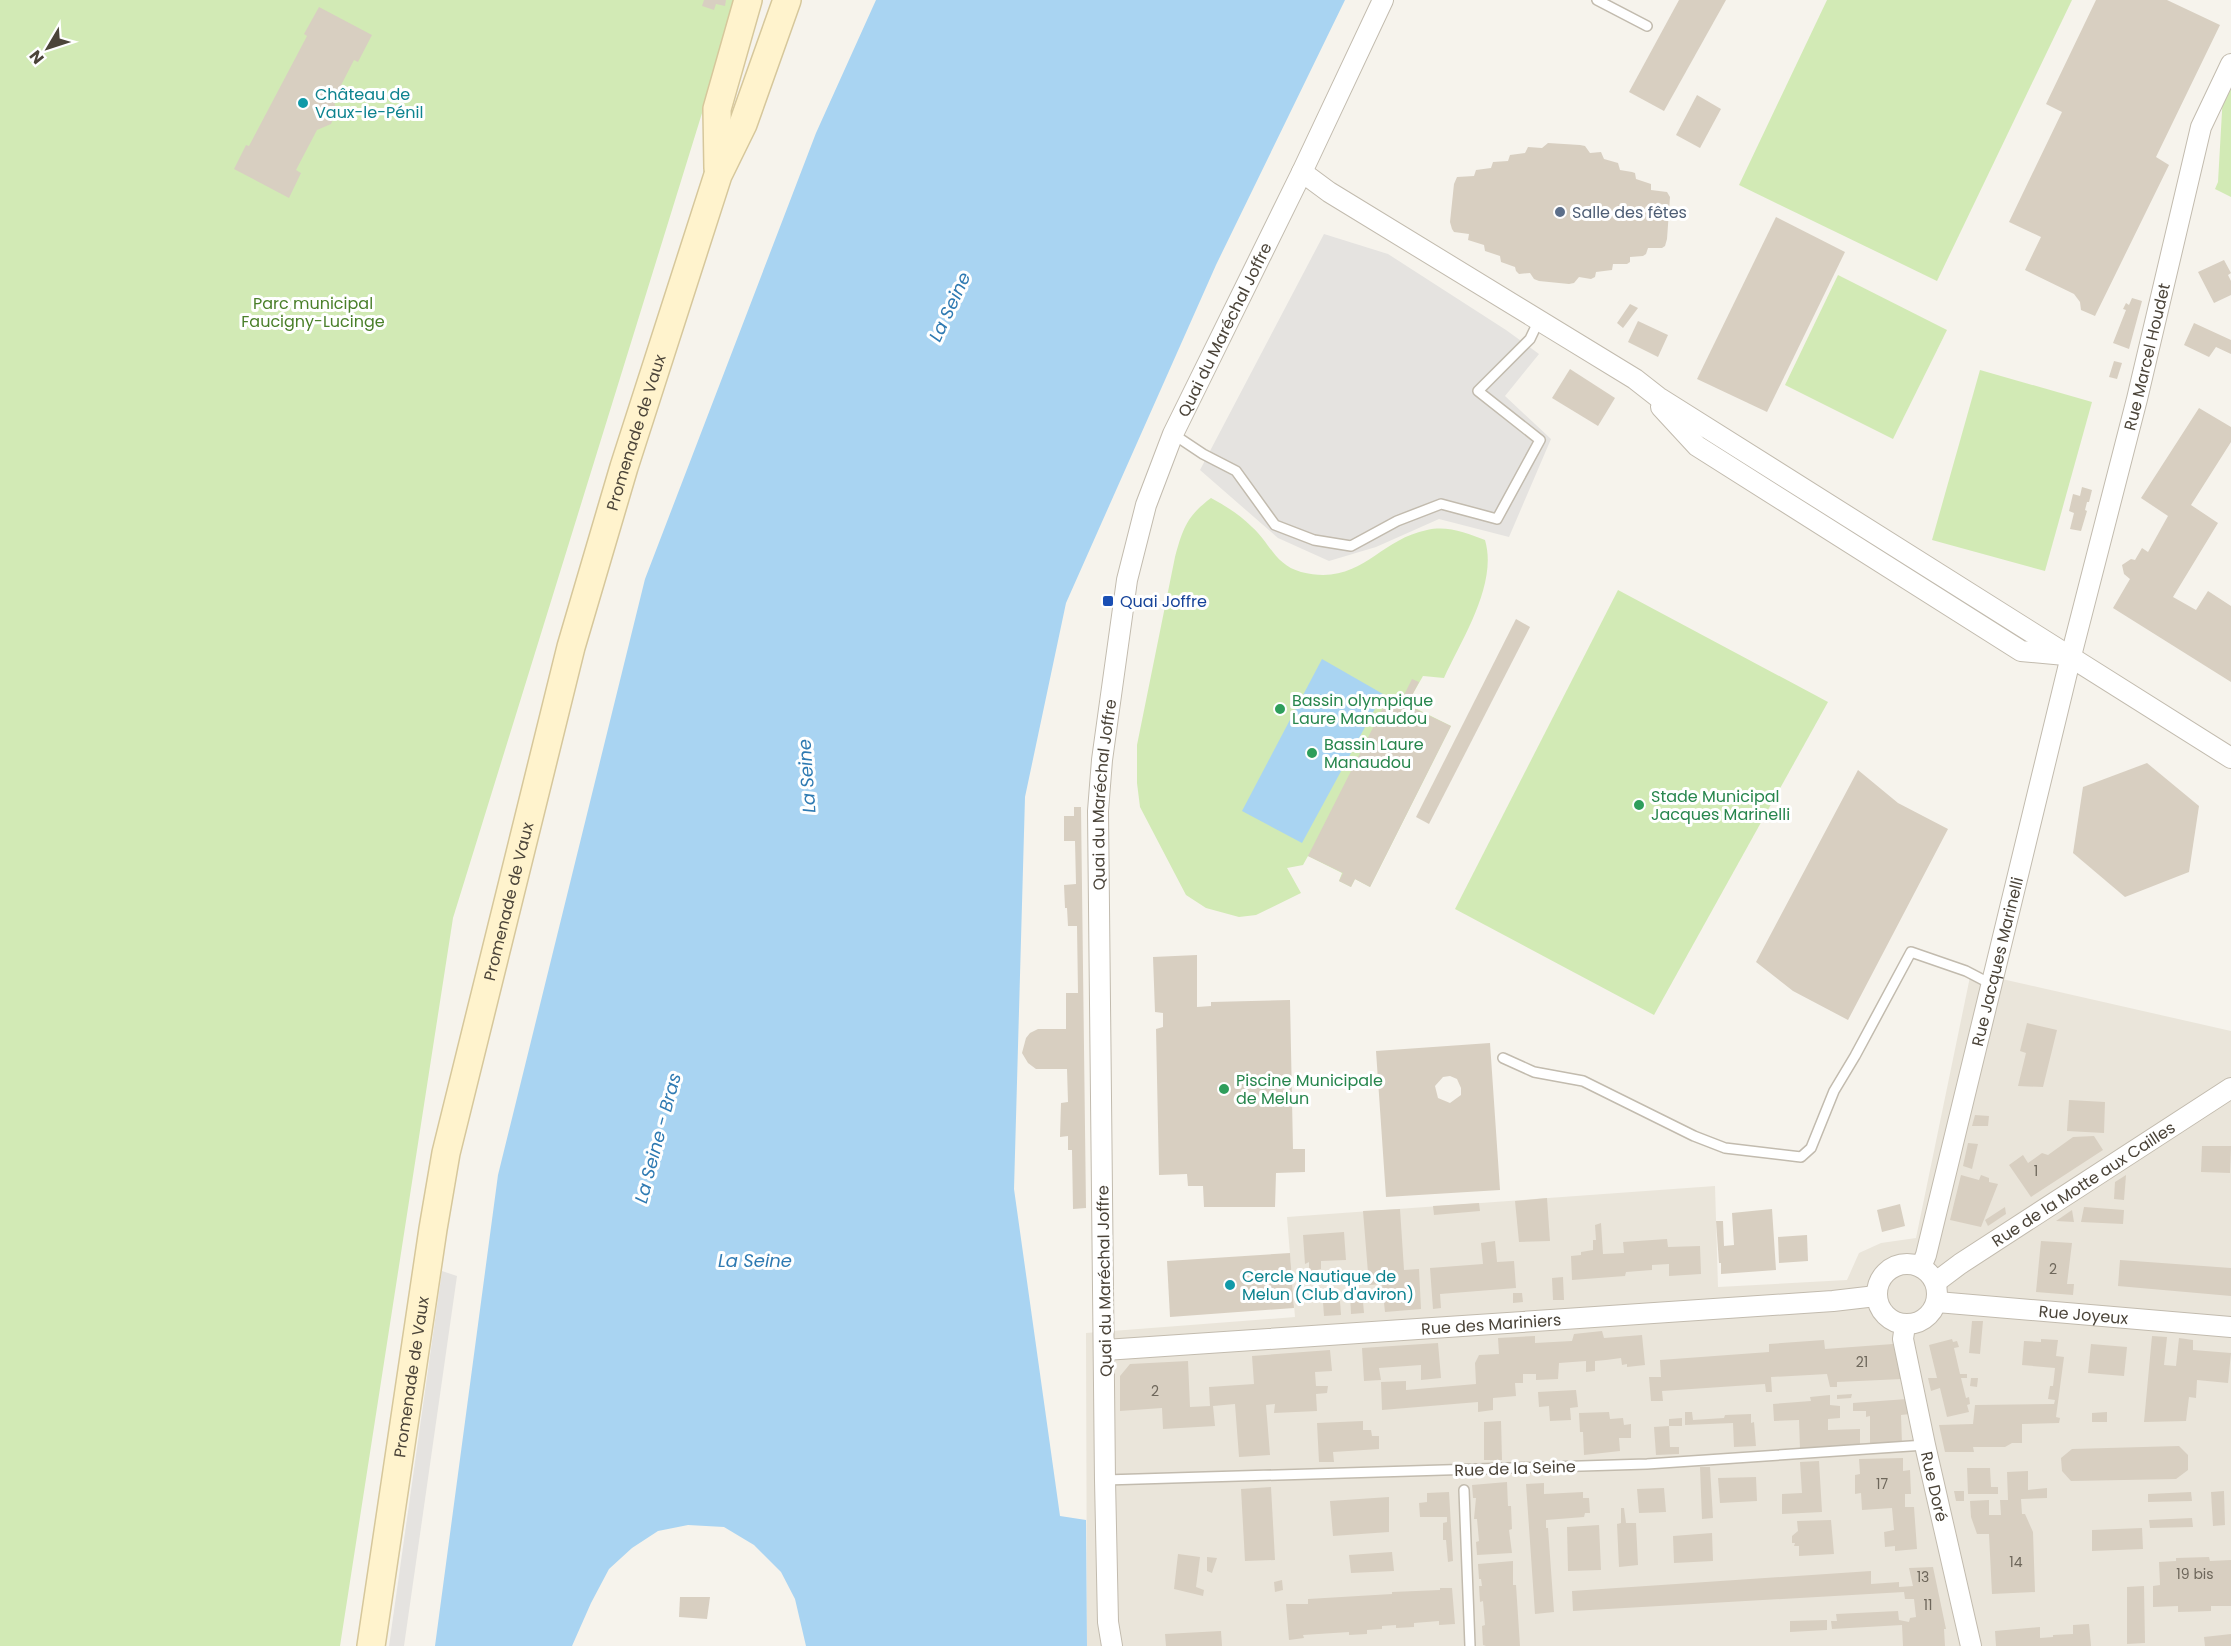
<svg xmlns="http://www.w3.org/2000/svg" width="2231" height="1646" viewBox="0 0 2231 1646" font-family="Poppins,sans-serif">
  <style>
    .residential { fill: #eae5da }
    .green { fill: #d2eab5 }
    .parking { fill: #e5e3e0 }
    .water { fill: #a9d4f2 }
    .building { fill: #d8cfc1; fill-rule: evenodd }
    .lines { fill: none; stroke-linecap: round; stroke-linejoin: round }
    .lane-casing { stroke: #c2bbae; stroke-width: 12 }
    .street-casing { stroke: #c2bbae; stroke-width: 22 }
    .secondary-casing { stroke: #d6c79b; stroke-width: 30 }
    .lane { stroke: #fff; stroke-width: 9 }
    .street { stroke: #fff; stroke-width: 20 }
    .secondary { stroke: #fff3cd; stroke-width: 27 }
    .culture-dot { fill: #0f9aa8; stroke: #fff; stroke-width: 2 }
    .service-dot { fill: #5c6f8a; stroke: #fff; stroke-width: 2 }
    .transit-dot { fill: #1a4fb4; stroke: #fff; stroke-width: 2 }
    .leisure-dot { fill: #2e9e5b; stroke: #fff; stroke-width: 2 }
    .labels { text-anchor: middle; stroke-width: 6; stroke-linejoin: round; paint-order: stroke }
    .number-label { font-size: 14px; fill: #6e675b }
    .culture-label { font-size: 16px; fill: #0d838f; stroke: #fff; text-anchor: start }
    .service-label { font-size: 16px; fill: #4e5e75; stroke: #fff; text-anchor: start }
    .park-label { font-size: 16px; fill: #4a7f2a; stroke: #fff }
    .street-label { font-size: 16px; fill: #4b4439; stroke: #fff }
    .transit-label { font-size: 16px; fill: #164399; stroke: #fff; text-anchor: start }
    .leisure-label { font-size: 16px; fill: #27864d; stroke: #fff; text-anchor: start }
    .water-label { font-size: 18px; font-style: italic; fill: #2e7ab2; stroke: #fff }
  </style>
  <rect width="100%" height="100%" fill="#f6f3ec"/>
  <path class="residential" d="M1971 972 2231 1031V1646H1087L1086 1333 1295 1317 1287 1217 1715 1186 1718 1287 1847 1280 1859 1253 1881 1243 1916 1238Z"/>
  <g class="green">
    <path d="M0 0H737L453 918 340 1646H0Z"/>
    <path d="M1827 0H2072L1937 281 1739 185Z"/>
    <path d="M2231 78V197L2215 189 2218 182 2223 94Z"/>
    <path d="M1838 275 1947 330 1893 439 1785 385Z"/>
    <path d="M1980 370 2092 402 2045 571 1932 540Z"/>
    <path d="M1211 498C1226 506 1240 515 1252 527 1270 543 1275 565 1301 572 1361 587 1377 540 1427 530 1447 525 1467 533 1485 540 1498 584 1462 639 1444 678L1423 676 1407 704 1451 726 1370 887 1355 879 1351 887 1339 881 1342 873 1308 856 1303 865 1287 868 1301 893 1256 915 1239 917 1206 908 1186 895 1140 807 1137 783V745L1175 557C1183 528 1187 516 1211 498Z"/>
    <path d="M1618 590 1828 702 1654 1015 1455 909Z"/>
  </g>
  <g class="parking">
    <path d="M1324 234 1388 254 1506 330 1539 354 1505 396 1551 439 1509 537 1439 519 1376 547 1329 561 1278 538 1200 470Z"/>
    <path d="M442 1271 457 1276 404 1646H389Z"/>
  </g>
  <g class="water">
    <path d="M876 0H1345L1216 265 1066 603 1025 797 1014 1189 1060 1516 1086 1520 1087 1646H806L795 1599 781 1572 754 1545 724 1527 688 1525 658 1531 632 1548 609 1569 591 1603 572 1646H435L498 1175 645 579 816 133Z"/>
    <path d="M1322 659 1383 694 1302 843 1242 811Z"/>
  </g>
  <g class="building">
    <path d="M704 0H726L725 6 716 4 714 10 702 6Z"/>
    <path d="M1679 0H1726L1664 111 1629 92Z"/>
    <path d="M2096 0H2167L2220 25 2156 157 2169 165 2095 316 2081 310 2080 302 2074 294 2025 270 2041 237 2009 222 2062 112 2046 104Z"/>
    <path d="M319 7 372 35 358 62 354 60 334 99 336 112 331 124 317 130 296 170 301 173 289 198 234 169 246 145 249 146 307 36 304 34Z"/>
    <path d="M1697 95 1721 109 1700 148 1676 135Z"/>
    <path d="M1548 143 1580 145 1585 146 1590 153 1601 152 1604 159 1618 163 1620 170 1632 172 1635 173 1636 179 1651 184V190L1667 192 1670 197 1667 239 1665 246 1662 248H1648L1646 254 1643 256 1630 257V262L1627 264H1613L1612 270 1596 272 1595 277 1591 279 1579 277 1574 283 1569 284 1539 281 1534 279 1530 273 1519 274 1516 271 1515 267 1501 262 1500 256 1485 251 1484 245 1468 240 1469 234 1454 232 1452 229 1450 222 1454 184 1457 177 1474 176 1476 170 1491 168 1493 162 1508 161 1510 155 1525 153 1528 147 1542 148Z"/>
    <path d="M1776 217 1845 252 1767 412 1697 379Z"/>
    <path d="M2224 260 2231 273 2228 275 2231 281V295L2214 303 2198 272Z"/>
    <path d="M2132 298 2142 301 2129 349 2113 343 2126 310 2123 309 2126 303 2129 305Z"/>
    <path d="M1630 304 1638 308 1623 328 1617 323Z"/>
    <path d="M1638 321 1668 335 1658 357 1628 342Z"/>
    <path d="M2194 323 2231 340V354L2216 347 2209 357 2184 345Z"/>
    <path d="M2114 361 2122 363 2117 379 2109 377Z"/>
    <path d="M1570 369 1615 398 1598 426 1552 398Z"/>
    <path d="M2199 408 2231 427V442L2191 505 2218 523 2173 597 2196 610 2208 591 2231 606V682L2113 608 2130 579 2124 574 2122 565 2131 559 2135 560 2142 548 2148 552 2168 516 2141 498Z"/>
    <path d="M2082 487 2092 490 2089 502H2087L2085 510 2087 511 2081 531 2070 529 2074 513 2069 511 2073 494 2080 496Z"/>
    <path d="M1516 619 1530 627 1429 824 1416 817Z"/>
    <path d="M1412 679 1419 682 1407 705 1451 726 1370 887 1355 879 1351 887 1339 881 1343 873 1308 856 1389 696 1401 701Z"/>
    <path d="M2147 763 2199 806 2189 872 2125 897 2073 853 2083 787Z"/>
    <path d="M1858 770 1898 803 1948 829 1848 1020 1793 991 1756 962Z"/>
    <path d="M1074 807H1081L1086 1208 1073 1209 1072 1150H1068V1136L1060 1137 1061 1103 1068 1102 1067 1069H1036L1028 1063 1022 1053 1026 1038 1030 1033 1038 1029H1066V993H1078L1077 926H1068L1067 908H1065L1064 885 1076 884 1075 841H1064V816H1074Z"/>
    <path d="M1197 955V1007L1211 1006V1002L1290 1000 1293 1149H1305V1172L1276 1173 1275 1207H1204L1203 1186H1188L1187 1174 1159 1175 1156 1029 1163 1027V1013L1155 1012 1153 957Z"/>
    <path d="M2027 1023 2057 1030 2043 1087 2018 1086 2026 1053 2020 1051Z"/>
    <path d="M1490 1043 1500 1190 1386 1197 1376 1051ZM1450 1076 1457 1079 1461 1088V1095L1450 1103 1438 1098 1435 1086 1443 1077Z"/>
    <path d="M2069 1100 2105 1102 2104 1133 2067 1131Z"/>
    <path d="M1975 1115 1989 1116 1988 1126H1972Z"/>
    <path d="M2094 1136 2103 1150 2031 1197 2009 1165 2023 1155 2028 1163 2042 1153 2048 1155 2073 1137Z"/>
    <path d="M1968 1143 1978 1144 1972 1169 1963 1166Z"/>
    <path d="M2202 1146H2231L2230 1173 2201 1172Z"/>
    <path d="M1961 1175 1979 1180 1981 1175 1989 1178V1182L1998 1184 1981 1227 1950 1220Z"/>
    <path d="M2126 1175 2124 1200 2114 1199 2115 1182Z"/>
    <path d="M1547 1198 1550 1241 1519 1242 1515 1201Z"/>
    <path d="M1479 1203 1480 1211 1434 1215 1433 1206Z"/>
    <path d="M1900 1204 1905 1226 1882 1232 1877 1210Z"/>
    <path d="M2005 1207 2006 1214 1988 1226 1985 1220Z"/>
    <path d="M2084 1207 2124 1210 2123 1224 2081 1222Z"/>
    <path d="M1400 1209 1404 1270 1419 1269 1421 1309 1385 1312 1382 1284 1369 1285 1363 1211Z"/>
    <path d="M1772 1209 1776 1270 1721 1274V1263H1719L1716 1221H1723L1724 1246 1734 1245 1732 1213Z"/>
    <path d="M2072 1210 2074 1222 2056 1221Z"/>
    <path d="M1601 1223 1603 1254 1624 1253 1623 1242 1667 1239 1668 1247 1700 1246 1701 1274 1669 1276V1264L1652 1265V1270L1626 1272 1625 1276 1572 1280 1571 1256 1581 1255V1252L1593 1250V1240H1596L1595 1225Z"/>
    <path d="M1344 1232 1346 1260 1321 1261V1269L1309 1272V1262L1305 1264 1303 1235Z"/>
    <path d="M1807 1235 1808 1261 1779 1263 1778 1237Z"/>
    <path d="M1495 1241 1497 1262 1514 1261 1516 1288 1440 1294 1441 1308 1433 1309 1430 1268 1483 1264 1481 1243Z"/>
    <path d="M2041 1241 2072 1243 2067 1284H2074L2073 1295 2036 1292Z"/>
    <path d="M1290 1253 1294 1308 1170 1317 1167 1261Z"/>
    <path d="M2120 1260 2231 1268V1296L2118 1286Z"/>
    <path d="M1563 1277 1564 1300H1553L1552 1278Z"/>
    <path d="M1362 1291 1364 1313 1351 1314 1350 1292Z"/>
    <path d="M1513 1293H1522L1523 1302 1513 1303Z"/>
    <path d="M1340 1301 1341 1315 1324 1316 1323 1302Z"/>
    <path d="M1972 1321H1983L1980 1354 1969 1353Z"/>
    <path d="M1602 1331 1604 1338 1642 1335 1645 1365 1627 1367V1364L1622 1365 1621 1358 1606 1360 1595 1361V1371L1586 1372V1361L1559 1363 1558 1379 1536 1380V1374H1523V1383H1515L1516 1396 1493 1398V1410L1478 1412V1402L1382 1410 1381 1382 1406 1381V1390L1476 1384 1475 1363 1479 1355 1499 1354 1498 1338 1535 1336V1343L1572 1341 1574 1334Z"/>
    <path d="M2152 1336 2167 1337 2164 1365 2176 1366 2179 1338 2193 1340V1350L2231 1353 2228 1383 2197 1380 2196 1398 2189 1397 2186 1421 2144 1422Z"/>
    <path d="M1952 1339 1953 1342 1957 1341 1959 1347 1954 1348 1960 1374H1967V1378H1961L1966 1398 1969 1397 1970 1404 1967 1405 1969 1412 1947 1417 1940 1388 1931 1391 1928 1378H1937L1929 1345Z"/>
    <path d="M2041 1339 2058 1340 2056 1356 2064 1357 2056 1417 2060 1418 2059 1423 2022 1424V1443H2012L2005 1447H1973L1974 1452H1945L1939 1425 1973 1424 1975 1405 2054 1404 2055 1400 2048 1399 2050 1386H2053L2055 1368 2022 1365 2024 1341 2041 1342Z"/>
    <path d="M1824 1340 1825 1349 1893 1344 1902 1379 1837 1382V1387H1830L1827 1374 1771 1377 1772 1392H1766L1765 1384 1662 1391 1663 1401H1651L1649 1377H1661L1660 1360 1769 1352V1344Z"/>
    <path d="M1438 1343 1441 1378 1421 1380V1365L1379 1368 1381 1380 1364 1381 1362 1348Z"/>
    <path d="M2091 1344 2127 1347 2124 1376 2088 1373Z"/>
    <path d="M1330 1350 1332 1371 1315 1372 1316 1386H1328L1327 1393 1316 1394 1317 1411 1274 1413 1275 1404 1266 1405 1270 1455 1239 1457 1235 1404 1213 1406 1215 1426 1163 1429 1162 1408 1120 1411V1376L1130 1364 1188 1361 1190 1407 1210 1406 1209 1387 1254 1384 1252 1356Z"/>
    <path d="M1971 1378H1978L1977 1387 1970 1386Z"/>
    <path d="M1576 1390 1578 1407 1570 1408 1571 1420 1550 1421 1549 1406 1539 1407 1538 1392Z"/>
    <path d="M1852 1394 1851 1398 1837 1399V1395Z"/>
    <path d="M1830 1395V1405L1840 1406V1418L1828 1419V1430L1860 1429V1446L1800 1449 1799 1420 1774 1421 1773 1404 1811 1401 1810 1397Z"/>
    <path d="M1907 1399 1910 1414 1901 1415 1902 1444 1870 1445V1416L1866 1417V1411H1853V1403Z"/>
    <path d="M1609 1412 1610 1419 1623 1418 1624 1425 1631 1424V1438H1619L1620 1451 1584 1455 1583 1432H1580L1579 1413Z"/>
    <path d="M1685 1412H1692L1693 1420 1724 1418 1725 1415 1751 1414V1423L1754 1422 1756 1446 1734 1447 1733 1423 1685 1425Z"/>
    <path d="M2107 1412V1422H2092V1413Z"/>
    <path d="M1682 1418V1426H1669V1419Z"/>
    <path d="M1363 1421V1430H1371L1372 1436H1379V1449L1333 1452 1334 1462H1319L1317 1423Z"/>
    <path d="M1501 1421 1502 1460H1484V1422Z"/>
    <path d="M1669 1426 1670 1447H1679V1454L1656 1455 1654 1427Z"/>
    <path d="M2179 1446 2188 1455V1470L2176 1479 2071 1481 2062 1471 2061 1458 2072 1449Z"/>
    <path d="M1903 1458V1471L1910 1470 1911 1494H1905V1507H1914L1917 1549 1895 1551V1546L1885 1547 1884 1532 1894 1530 1892 1508 1862 1510 1861 1493 1855 1494V1475L1860 1474 1859 1459Z"/>
    <path d="M1819 1461 1822 1512 1782 1514V1494L1802 1493 1800 1462Z"/>
    <path d="M1700 1467H1710L1713 1518 1702 1519Z"/>
    <path d="M1967 1468H1990L1991 1487H1998V1494H1968Z"/>
    <path d="M2028 1471V1490L2047 1488V1498L2021 1499 2022 1514H2025L2033 1532 2035 1592 1992 1594 1989 1534H1977L1971 1517 1970 1501 1989 1500V1515H2001L2000 1500H2008L2007 1472Z"/>
    <path d="M1756 1477 1757 1501 1720 1503 1718 1478Z"/>
    <path d="M1507 1482 1508 1506H1511L1512 1529 1509 1530 1512 1553 1477 1555 1476 1542 1479 1541 1477 1519H1474L1476 1498H1473L1472 1485Z"/>
    <path d="M1544 1483V1494L1583 1492V1498H1589L1590 1513H1585L1584 1517 1546 1520V1528H1548L1554 1612 1535 1614 1526 1484Z"/>
    <path d="M1271 1487 1275 1560 1245 1561 1241 1489Z"/>
    <path d="M1664 1488 1666 1512 1639 1513 1637 1489Z"/>
    <path d="M1954 1491H1964V1501H1956Z"/>
    <path d="M2224 1491 2225 1525 2213 1526 2211 1492Z"/>
    <path d="M1449 1492 1453 1561 1448 1562 1446 1540H1443V1523L1447 1522V1517H1420L1419 1503 1427 1502V1493Z"/>
    <path d="M2191 1492 2192 1501 2148 1502V1494Z"/>
    <path d="M1389 1497V1532L1333 1536 1330 1501Z"/>
    <path d="M1621 1508H1624L1626 1523H1636L1638 1565 1619 1567 1617 1524 1621 1523Z"/>
    <path d="M2192 1518 2193 1527 2150 1528 2149 1520Z"/>
    <path d="M1831 1520 1834 1554 1799 1556V1546H1794L1795 1543H1792V1536L1798 1531 1797 1521Z"/>
    <path d="M1599 1525 1601 1570 1568 1571 1567 1527Z"/>
    <path d="M2142 1528 2143 1549 2092 1551V1530Z"/>
    <path d="M1712 1533 1713 1561 1674 1563 1673 1536Z"/>
    <path d="M1392 1552 1394 1571 1351 1573 1349 1555Z"/>
    <path d="M1178 1554 1200 1557 1196 1587 1204 1590 1203 1596 1174 1589Z"/>
    <path d="M1207 1557 1217 1558 1212 1573 1207 1571Z"/>
    <path d="M2209 1557 2210 1561 2231 1560V1606H2211V1611L2178 1612V1606L2153 1607V1586L2160 1585 2159 1562 2176 1561V1558Z"/>
    <path d="M1513 1561V1585H1516L1520 1646H1486L1483 1645 1482 1626 1485 1625 1483 1601 1480 1602 1479 1586H1482L1481 1579H1479L1478 1564Z"/>
    <path d="M1933 1567 1946 1629H1944L1945 1646H1903L1902 1625 1832 1629 1831 1621H1837L1836 1614 1898 1611 1899 1620 1909 1622 1910 1618 1916 1617 1914 1599H1905L1904 1592 1573 1611 1572 1591 1871 1571V1584L1899 1582V1587L1913 1586 1909 1568Z"/>
    <path d="M1282 1580 1283 1590 1275 1592 1274 1582Z"/>
    <path d="M2144 1586 2145 1643 2127 1644V1587Z"/>
    <path d="M1440 1588H1452L1455 1624 1439 1625V1621L1414 1623V1627L1396 1628V1625L1382 1626V1629L1367 1630V1634L1349 1635V1632L1303 1635 1304 1638 1289 1640 1286 1604H1308V1599L1392 1594V1592L1440 1590Z"/>
    <path d="M680 1597H710L707 1619 679 1617Z"/>
    <path d="M1827 1620V1630L1790 1632V1621Z"/>
    <path d="M2089 1624 2091 1646H1996L1995 1631 2040 1627V1638L2053 1637V1635L2073 1634V1625Z"/>
    <path d="M1221 1631 1222 1646H1166L1165 1634Z"/>
    <path d="M2231 1634V1646H2205L2204 1637Z"/>
  </g>
  <g class="lines">
    <g class="lane-casing">
      <g id="lane">
        <path d="M1597 0 1647 26"/>
        <path d="M1173 434 1203 454 1236 471 1275 525 1314 540 1351 546 1397 521 1441 504 1497 519 1540 440 1478 391 1530 339 1539 320"/>
        <path d="M1503 1058 1534 1072 1583 1081 1694 1136 1725 1148 1801 1157 1811 1148 1834 1091 1855 1056 1911 952 1966 971 1991 984"/>
        <path d="M1105 1480 1647 1464 1925 1445"/>
        <path d="M1464 1490 1470 1646"/>
      </g>
    </g>
    <g class="street-casing">
      <g id="street">
        <path d="M1302 172 1329 192 1635 379 1658 397 2231 758"/>
        <path d="M1661 407 1697 446 2021 651 2065 655"/>
        <circle cx="1907" cy="1294" r="30"/>
        <path id="s1" d="M1921 1267 1926 1255 2071 656 2137 399 2201 127 2231 64"/>
        <path id="s2" d="M1936 1282 1960 1264 2231 1088"/>
        <path id="s3" d="M1937 1302 2231 1327"/>
        <path id="s4" d="M1905 1325 1903 1339 1925 1445 1971 1646"/>
        <path id="s5" d="M1105 1350 1833 1301 1876 1296"/>
        <path id="s6" d="M1112 1646 1108 1622 1105 1480 1098 811 1102 760 1127 580 1146 505 1173 434 1302 172 1383 0"/>
      </g>
    </g>
    <g class="secondary-casing">
      <g id="secondary">
        <path d="M718 168 717 109 748 0"/>
        <path id="s7" d="M371 1646 433 1229 446 1153 571 647 624 467 718 175 743 124 787 0"/>
      </g>
    </g>
    <use href="#lane" class="lane"/>
    <use href="#street" class="street"/>
    <use href="#secondary" class="secondary"/>
  </g>
  <g class="culture-dot">
    <circle cx="303" cy="103" r="6"/>
    <circle cx="1230" cy="1285" r="6"/>
  </g>
  <circle class="service-dot" cx="1560" cy="212" r="6"/>
  <rect class="transit-dot" x="1102" y="595" width="12" height="12" rx="3"/>
  <g class="leisure-dot">
    <circle cx="1280" cy="709" r="6"/>
    <circle cx="1312" cy="753" r="6"/>
    <circle cx="1639" cy="805" r="6"/>
    <circle cx="1224" cy="1089" r="6"/>
  </g>
  <g class="labels">
    <g class="number-label">
      <text x="2036" y="1176">1</text>
      <text x="2053" y="1274">2</text>
      <text x="1862" y="1367">21</text>
      <text x="1155" y="1396">2</text>
      <text x="1882" y="1489">17</text>
      <text x="2016" y="1567">14</text>
      <text x="2195" y="1579">19 bis</text>
      <text x="1923" y="1582">13</text>
      <text x="1928" y="1610">11</text>
    </g>
    <g class="culture-label">
      <text x="315" y="100">Château de<tspan x="315" dy="18">Vaux-le-Pénil</tspan></text>
      <text x="1242" y="1282">Cercle Nautique de<tspan x="1242" dy="18">Melun (Club d'aviron)</tspan></text>
    </g>
    <g class="service-label">
      <text x="1572" y="218">Salle des fêtes</text>
    </g>
    <g class="park-label">
      <text x="313" y="309">Parc municipal<tspan x="313" dy="18">Faucigny-Lucinge</tspan></text>
    </g>
    <g class="street-label">
      <text dy="6" stroke="none"><textPath href="#s6" startOffset="1338">Quai du Maréchal Joffre</textPath></text>
      <text dy="6" stroke="none"><textPath href="#s1" startOffset="938">Rue Marcel Houdet</textPath></text>
      <text dy="6" stroke="none"><textPath href="#s7" startOffset="1244">Promenade de Vaux</textPath></text>
      <text dy="6" stroke="none"><textPath href="#s6" startOffset="852">Quai du Maréchal Joffre</textPath></text>
      <text dy="6" stroke="none"><textPath href="#s7" startOffset="758">Promenade de Vaux</textPath></text>
      <text dy="6" stroke="none"><textPath href="#s1" startOffset="315">Rue Jacques Marinelli</textPath></text>
      <text dy="6" stroke="none"><textPath href="#s2" startOffset="177">Rue de la Motte aux Cailles</textPath></text>
      <text transform="translate(1104 1281) rotate(-91)" y="6">Quai du Maréchal Joffre</text>
      <text dy="6" stroke="none"><textPath href="#s3" startOffset="147">Rue Joyeux</textPath></text>
      <text dy="6" stroke="none"><textPath href="#s5" startOffset="387">Rue des Mariniers</textPath></text>
      <text dy="6" stroke="none"><textPath href="#s7" startOffset="272">Promenade de Vaux</textPath></text>
      <text transform="translate(1515 1468) rotate(-2)" y="6">Rue de la Seine</text>
      <text dy="6" stroke="none"><textPath href="#s4" startOffset="165">Rue Doré</textPath></text>
    </g>
    <g class="transit-label">
      <text x="1120" y="607">Quai Joffre</text>
    </g>
    <g class="leisure-label">
      <text x="1292" y="706">Bassin olympique<tspan x="1292" dy="18">Laure Manaudou</tspan></text>
      <text x="1324" y="750">Bassin Laure<tspan x="1324" dy="18">Manaudou</tspan></text>
      <text x="1651" y="802">Stade Municipal<tspan x="1651" dy="18">Jacques Marinelli</tspan></text>
      <text x="1236" y="1086">Piscine Municipale<tspan x="1236" dy="18">de Melun</tspan></text>
    </g>
    <g class="water-label">
      <text transform="translate(950 307) rotate(-65)" y="6">La Seine</text>
      <text transform="translate(807 776) rotate(-94)" y="6">La Seine</text>
      <text transform="translate(658 1138) rotate(-75)" y="6">La Seine - Bras</text>
      <text x="755" y="1267">La Seine</text>
    </g>
  </g>
  <g transform="translate(48 48) rotate(231)" stroke="#ffffff" stroke-width="4.5" paint-order="stroke">
  <path d="M0-4.5L10 22L0 15L-10 22Z" fill="#4b4439"/>
  <text y="-9" font-size="16" font-weight="bold" text-anchor="middle" fill="#4b4439">N</text>
  </g>
</svg>
